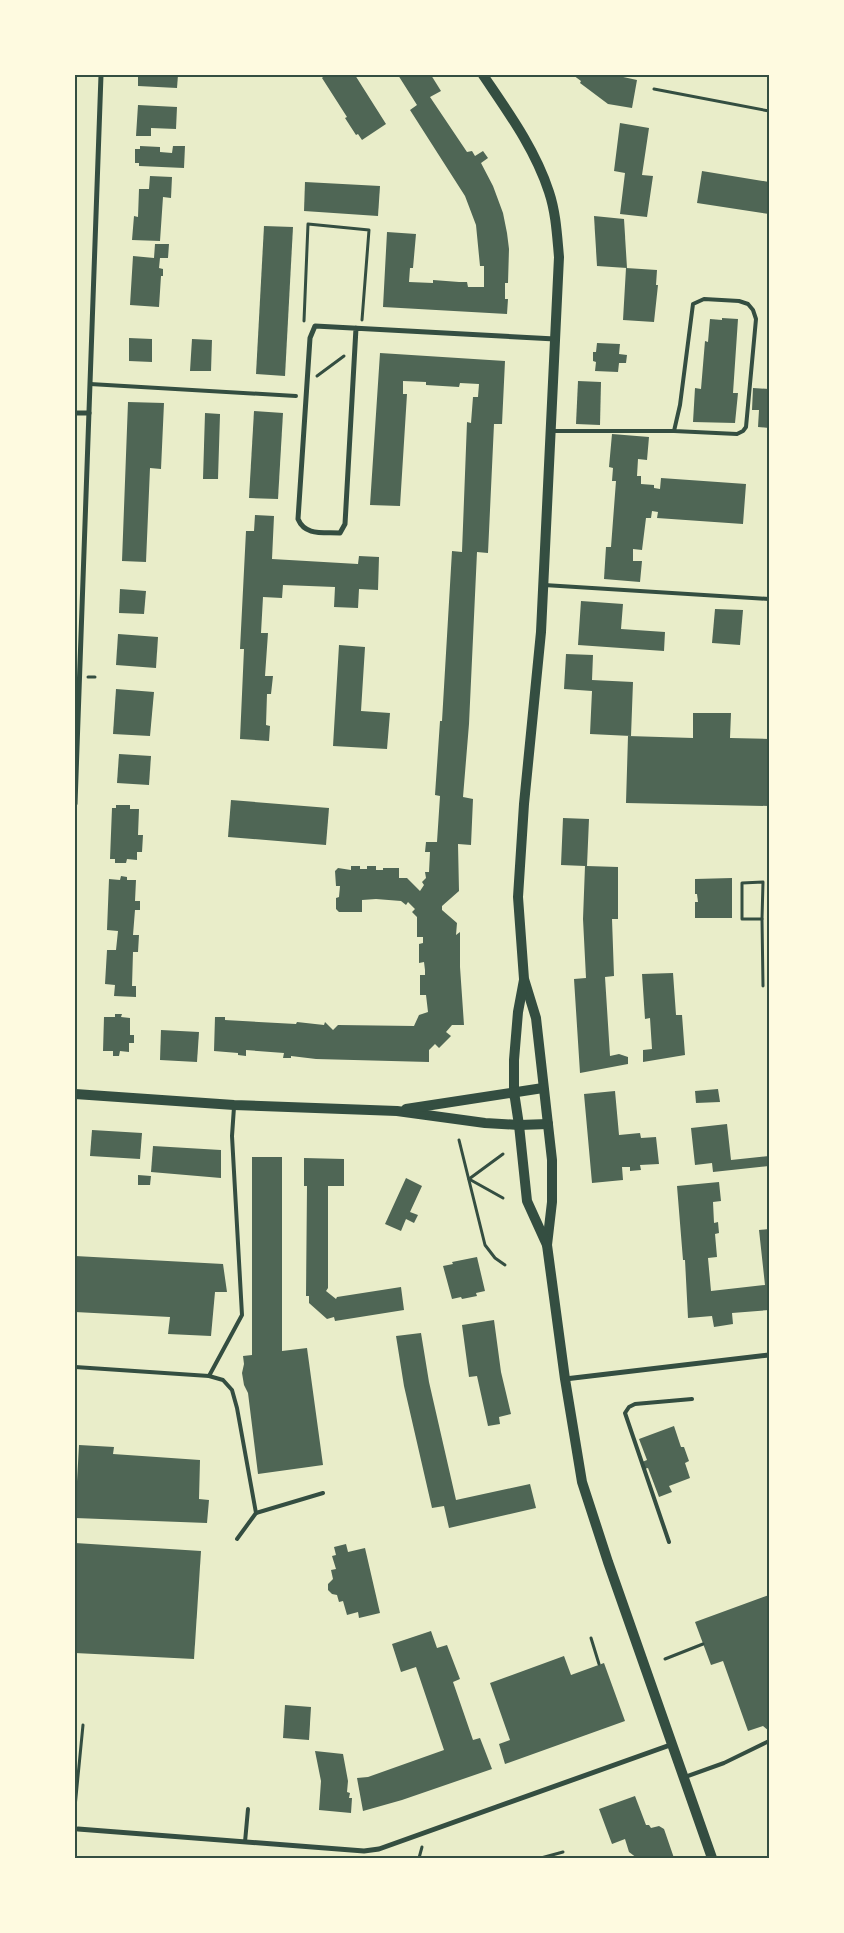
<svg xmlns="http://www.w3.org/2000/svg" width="844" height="1933" viewBox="0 0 844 1933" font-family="Figtree,sans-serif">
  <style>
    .building { fill: #4f6655 }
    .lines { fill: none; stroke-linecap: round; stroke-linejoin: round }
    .path { stroke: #344e41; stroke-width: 3 }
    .service { stroke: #344e41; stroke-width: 4 }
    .minor { stroke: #344e41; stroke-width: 5 }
    .secondary { stroke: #344e41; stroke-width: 10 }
    .neatline { fill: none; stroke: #344e41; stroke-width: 2 }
  </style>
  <rect width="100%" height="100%" fill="#e9edc9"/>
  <g class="building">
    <path d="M138 75H178L177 88 138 86Z"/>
    <path d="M322 75H355L386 124 362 140 358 134 356 135 345 118 347 117 322 78 323 77Z"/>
    <path d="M398 75H431L441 91 430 97 467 152 472 151 475 156 483 151 488 158 481 163 493 186 503 213 507 233 509 249 508 283H505V299H508L507 314 383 307 387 232 416 234 413 268H410L409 282 433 283V280L459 282H467L468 287H484V266H480L476 225 465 196 410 110 417 105Z"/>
    <path d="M573 75H614L637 80 632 108 608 104 580 83 581 81Z"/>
    <path d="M138 105 177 107 176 129 151 128V136H136Z"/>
    <path d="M620 123 649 128 642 175 653 176 647 217 620 214 625 173 614 171Z"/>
    <path d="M140 146 160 147V152L172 153 173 146H185L184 168 139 166V163H135V149H140Z"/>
    <path d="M702 171 769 182V214L697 203Z"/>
    <path d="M150 176 172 177 171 198 163 197 160 241 132 240 134 216 138 217 139 189H149Z"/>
    <path d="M305 182 380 186 378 216 304 211Z"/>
    <path d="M594 216 624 219 627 268 597 266Z"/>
    <path d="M264 226 293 227 285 376 256 374Z"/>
    <path d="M155 244H169L168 258H160L159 268 163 269V276H161L159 307 130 305 133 256 154 258Z"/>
    <path d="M626 268 657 270 656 285H658L654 322 623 320Z"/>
    <path d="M722 318 738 319 733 393H738L735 423 693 422 695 388 701 389 705 341 708 342 710 319 722 320Z"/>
    <path d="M129 338 152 339V362L129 361Z"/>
    <path d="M192 339 212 340 211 371H190Z"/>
    <path d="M597 343 620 344 619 354 627 355 626 363H619L618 372 595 371 596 362 593 361V352H596Z"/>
    <path d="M380 353 505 361 502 424H494L488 553 477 552 469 724 463 797 473 799 471 845 458 844 459 891 442 906V910L457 923 456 935 460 932V967L464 1025H452L446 1032 451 1036 439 1048 435 1044 429 1050V1062L316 1059 291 1056V1058H283L284 1053 246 1050V1056L238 1055V1053L214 1051 215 1017H225V1020L296 1024 297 1022 324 1025 325 1022 333 1030 338 1025 414 1026 419 1015 428 1012 426 995H420V975H425V970L424 962 419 963V944L423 943V937H417V917L412 912 415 909 408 902 406 905 401 901 376 899 362 900V912H339L336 909V898L339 897 340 886H336L335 871 338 868 351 870V866H360V869H367V866H376V870H383V868H399V878H407L420 891 424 885 422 882 426 878 425 872H429L430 852H425L426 842H437L440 796 435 795 440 721H442L452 551 462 552 467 422 471 423 473 397H478L479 384 460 383 459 387 426 385V382L403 381V394H407L400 506 370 505Z"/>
    <path d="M578 381 601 382 600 425 576 424Z"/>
    <path d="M753 388 769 389V428L758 427 759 410H752Z"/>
    <path d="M128 402 164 403 161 469 150 468 146 562 122 561Z"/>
    <path d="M254 411 283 413 278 499 249 498Z"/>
    <path d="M205 413 220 414 218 479H203Z"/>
    <path d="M612 434 649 437 647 460 638 459 637 476H641V484L654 485V488L660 489 661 478 746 484 743 524 657 518 658 512 652 511 651 518H646L642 550 633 549V561H642L640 582 604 579 606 547H611L616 481H612L613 468 609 467Z"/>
    <path d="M255 515 274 516 272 559 358 564 359 556 379 557 378 590 359 589 358 608 334 607 335 587 283 585 282 598 263 597 261 633H268L265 676H273L271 694H267L266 725 270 726 269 741 240 739 244 649H240L246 531H254Z"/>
    <path d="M120 589 146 591 144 614 119 613Z"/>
    <path d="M581 601 623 604 621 629 665 632 664 651 578 645Z"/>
    <path d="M715 609 743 610 740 645 712 643Z"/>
    <path d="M118 634 158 637 156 668 116 665Z"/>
    <path d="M339 645 365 647 361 711 390 713 387 749 333 746Z"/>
    <path d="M566 654 593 655 592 680 633 682 631 736 590 734 592 691 564 689Z"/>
    <path d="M116 689 154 692 150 736 113 734Z"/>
    <path d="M693 713H731L730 738 769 739V806L626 803 628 736 693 738Z"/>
    <path d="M119 754 151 756 149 785 117 783Z"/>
    <path d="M231 800 329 808 326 845 228 837Z"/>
    <path d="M116 805H130V809H139L138 835H143L142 852H137V860L127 859 126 863H115V859H110L112 808H116Z"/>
    <path d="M563 818 589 819 587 866 618 867V919H612L614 976 605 977 610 1056 619 1054 628 1057V1064L580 1073 574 979 586 978 583 919 585 866 561 865Z"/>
    <path d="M121 876 127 877V880H136L135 901H140V910H135L133 935H139L138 952H133L132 986H136V997L114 996 115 985 105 984 107 950H116L118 931 107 930 109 879 120 880Z"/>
    <path d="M732 878V918H695V902H698L697 894H695V879Z"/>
    <path d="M673 973 676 1015H682L685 1055 643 1062V1050L652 1049 650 1018 645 1019 642 974Z"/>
    <path d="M115 1014H122L121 1017 130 1018V1035H134V1043H129V1052L120 1051 119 1056H113V1051H103L104 1017H115Z"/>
    <path d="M161 1030 199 1032 197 1062 160 1060Z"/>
    <path d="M718 1089 720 1102 696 1103 695 1091Z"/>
    <path d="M615 1091 619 1135 640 1133 641 1138 656 1137 659 1164 640 1165 641 1170 630 1171V1167H622L623 1180 592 1183 584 1094Z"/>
    <path d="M727 1124 731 1160 769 1156V1166L713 1172 712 1163 695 1165 691 1128Z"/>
    <path d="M92 1130 142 1133 140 1159 90 1156Z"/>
    <path d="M153 1146 221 1150V1178L151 1172Z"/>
    <path d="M252 1157H282V1351L307 1348 323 1465 258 1474 248 1393 244 1385 242 1373 244 1364 243 1356 252 1355Z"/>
    <path d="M304 1158 344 1159V1186H328V1288L326 1291 336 1299 337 1297 401 1287 404 1310 335 1321 334 1317 327 1319 309 1303V1296H306L307 1186H304Z"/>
    <path d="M138 1175 151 1176 150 1185H138Z"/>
    <path d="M406 1178 422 1186 410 1212 418 1215 414 1223 406 1219 401 1231 385 1224Z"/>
    <path d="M719 1182 721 1201 713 1202 714 1223 718 1222 719 1233 715 1234 717 1257 708 1258 711 1291 765 1285 759 1230 769 1229V1310L732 1313 733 1324 714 1327 712 1316 688 1318 685 1260H683L677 1186Z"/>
    <path d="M75 1256 223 1264 227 1292H215L211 1336 168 1334 170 1317 75 1312Z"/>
    <path d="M477 1257 485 1291 476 1293 477 1296 462 1299 461 1297 452 1299 443 1266 453 1264 452 1262Z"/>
    <path d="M494 1320 501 1372 511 1414 499 1417 500 1424 488 1426 477 1376 469 1377 462 1325Z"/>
    <path d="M421 1333 429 1382 456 1500 530 1484 536 1508 449 1528 444 1506 432 1508 404 1386 396 1336Z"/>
    <path d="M674 1426 681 1447H684L689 1461 685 1463 690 1478 669 1486 672 1492 659 1497 648 1468 644 1469 642 1462 647 1460 639 1439Z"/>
    <path d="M79 1445 114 1447 113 1454 200 1460 199 1499 209 1500 207 1523 75 1518Z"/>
    <path d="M75 1543 201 1551 194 1659 75 1653Z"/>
    <path d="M346 1544 348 1552 365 1548 380 1613 359 1618 358 1612 347 1615 343 1601 339 1602 337 1595 332 1594 328 1590V1584L333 1579 331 1570 336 1569 332 1556 336 1555 334 1547Z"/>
    <path d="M769 1595V1731L763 1726 748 1731 723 1661 711 1665 695 1622Z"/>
    <path d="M431 1631 437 1648 447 1645 460 1679 453 1682 473 1740 480 1738 492 1769 402 1800 363 1811 357 1778 368 1777 444 1750 416 1667 401 1672 392 1644Z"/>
    <path d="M564 1656 571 1675 604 1663 625 1721 505 1764 499 1744 510 1740 490 1683Z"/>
    <path d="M285 1705 311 1707 309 1740 283 1738Z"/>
    <path d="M315 1751 343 1754 348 1781 347 1792 350 1793 349 1798H352L351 1813 319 1810 321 1781Z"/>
    <path d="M635 1796 646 1825H649L651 1828 659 1826 664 1829 674 1858H637L629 1852 625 1839 612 1844 599 1809Z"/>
  </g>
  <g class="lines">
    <g class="path">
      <path d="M654 89 769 111"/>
      <path d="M304 321 308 224 369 230 362 320"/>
      <path d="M317 376 344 356"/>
      <path d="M88 677H95"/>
      <path d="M763 882 762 919H742V883Z"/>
      <path d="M762 919 763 986"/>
      <path d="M459 1140 485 1245 495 1258 505 1265"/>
      <path d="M503 1154 469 1179 503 1198"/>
      <path d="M591 1638 599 1664"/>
      <path d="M665 1659 703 1644"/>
      <path d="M75 1807 83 1725"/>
      <path d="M419 1858 422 1847"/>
      <path d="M541 1858 563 1852"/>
    </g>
    <g class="service">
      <path d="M90 384 296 396"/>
      <path d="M551 431H674L680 405 693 304 704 299 739 301 748 304 753 310 756 319 746 427 743 431 737 434 674 431"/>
      <path d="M544 585 769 599"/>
      <path d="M75 1367 209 1376 242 1315 232 1136 234 1107"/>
      <path d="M209 1376 223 1380 232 1390 237 1408 256 1513 237 1539"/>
      <path d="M256 1513 323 1493"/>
      <path d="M669 1542 625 1413 629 1407 635 1404 692 1399"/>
      <path d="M685 1777 724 1763 769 1741"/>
      <path d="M245 1842 248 1809"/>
    </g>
    <g class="minor">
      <path d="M356 328 345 524 340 533C323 532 305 536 298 519L310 338 315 326 555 339"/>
      <path d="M75 413H89"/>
      <path d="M75 804 101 75"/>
      <path d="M565 1379 769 1355"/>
      <path d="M78 1829 364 1851 379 1849 673 1744"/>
    </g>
    <g class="secondary">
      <path d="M483 75C508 112 535 149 549 192 556 213 557 235 559 257L541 632 524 804 518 897 524 979 536 1018 552 1160V1202L547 1245 565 1379 582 1482 608 1562 712 1858"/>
      <path d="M524 980 518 1012 514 1060V1092L519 1125 527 1201 547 1245"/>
      <path d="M75 1094 234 1105 397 1111 485 1123 519 1125 548 1124"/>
      <path d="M406 1109 543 1088"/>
    </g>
  </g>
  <rect width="844" height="1933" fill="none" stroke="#fefae0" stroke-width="152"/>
  <rect x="76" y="76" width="692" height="1781" class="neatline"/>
</svg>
